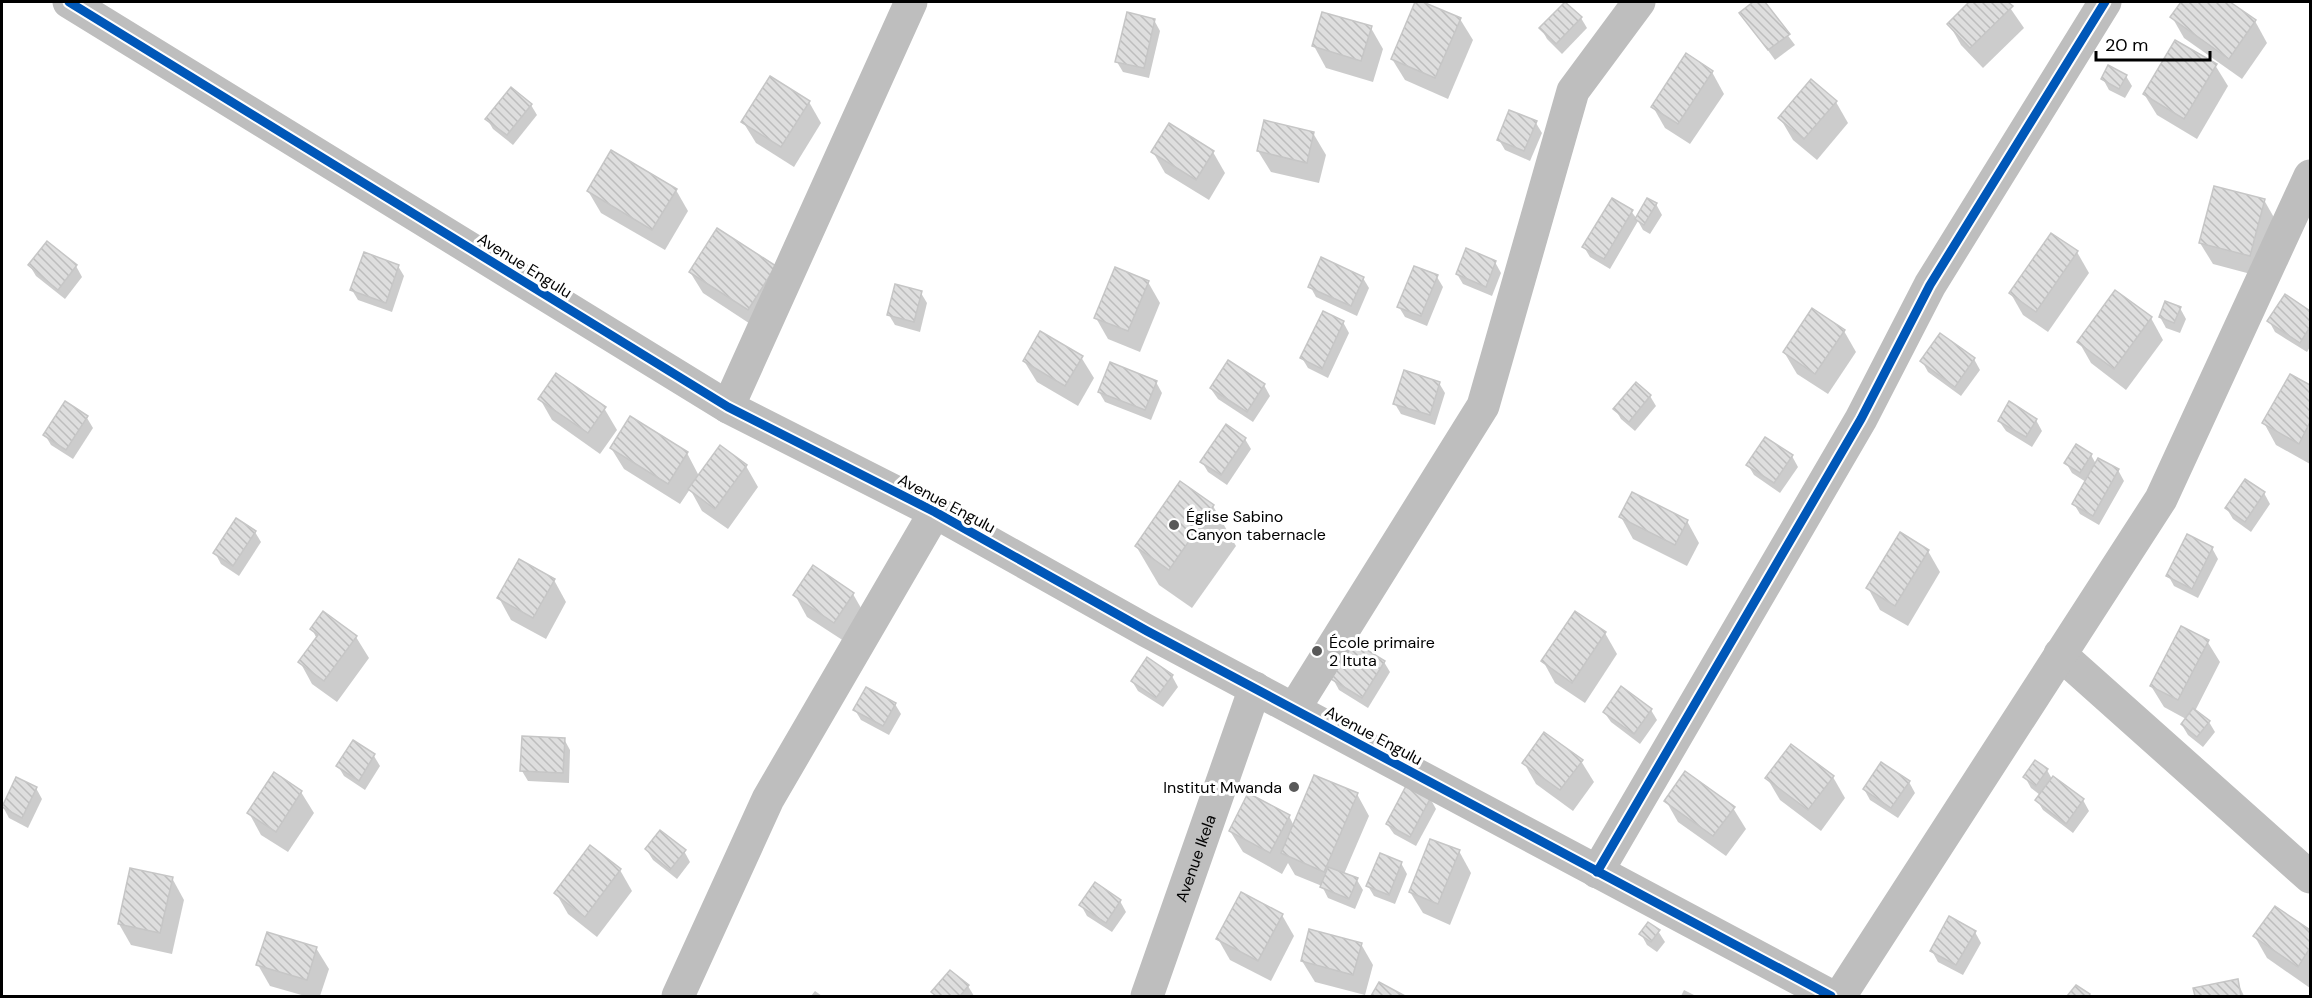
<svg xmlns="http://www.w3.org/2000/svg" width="2312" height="998" viewBox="0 0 2312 998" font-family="'DM Sans',sans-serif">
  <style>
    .shadow { fill: #0003 }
    .building { fill: url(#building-back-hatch); stroke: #c6c6c6; stroke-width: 1.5 }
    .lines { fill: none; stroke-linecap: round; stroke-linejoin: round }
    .street { stroke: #bebebe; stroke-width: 33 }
    .cycleway-casing { stroke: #fff; stroke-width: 13 }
    .cycleway { stroke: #0057b8; stroke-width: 9 }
    .poi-dot { fill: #595959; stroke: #fff; stroke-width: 2 }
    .labels { text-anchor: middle; stroke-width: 6; stroke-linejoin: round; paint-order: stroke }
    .street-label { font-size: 16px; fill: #000; stroke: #fff }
    .poi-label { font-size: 16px; fill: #000; stroke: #fff; text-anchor: start }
  </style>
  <defs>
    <pattern id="building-back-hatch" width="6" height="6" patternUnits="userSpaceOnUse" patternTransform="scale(1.5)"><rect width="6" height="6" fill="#dedede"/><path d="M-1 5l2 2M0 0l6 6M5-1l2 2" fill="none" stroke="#bdbdbd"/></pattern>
  </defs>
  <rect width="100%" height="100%" fill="#fff"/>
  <g class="shadow">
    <path d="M1417 2 1460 19 1473 40 1448 99 1405 80 1392 59Z"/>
    <path d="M1756 2H1763L1795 45 1775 60 1741 13Z"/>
    <path d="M1971 2H2006L2024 28 1983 68 1961 45 1949 24Z"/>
    <path d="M2183 2H2227L2255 21 2267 43 2242 79 2184 38 2172 17Z"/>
    <path d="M1581 18 1587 28 1562 54 1547 39 1541 28Z"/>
    <path d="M1154 20 1160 31 1149 78 1123 72 1117 62Z"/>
    <path d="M1371 28 1383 49 1373 82 1326 68 1314 46Z"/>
    <path d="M2215 65 2228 86 2197 139 2157 115 2144 94Z"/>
    <path d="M1712 72 1724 94 1690 144 1665 128 1653 107Z"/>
    <path d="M2126 76 2132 86 2125 98 2109 90 2103 79Z"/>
    <path d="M809 102 821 123 794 167 756 143 743 122Z"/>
    <path d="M1836 102 1848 123 1817 160 1793 140 1780 118Z"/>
    <path d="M531 105 537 115 513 145 493 129 487 119Z"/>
    <path d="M1536 123 1542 133 1530 161 1505 150 1499 140Z"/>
    <path d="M1313 133 1326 155 1319 183 1271 172 1258 151Z"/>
    <path d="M1153 152H1213L1225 173 1209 200 1165 173Z"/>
    <path d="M676 190 688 211 665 250 601 213 588 191Z"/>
    <path d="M2264 200 2276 221 2262 277 2213 264 2200 243Z"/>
    <path d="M1656 204 1662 215 1650 234 1643 230 1638 221 1610 269 1590 257 1584 247 1631 211 1637 219Z"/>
    <path d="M48 243 76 266 82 277 65 299 36 276 30 266Z"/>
    <path d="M2077 252 2089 273 2048 332 2023 315 2011 294Z"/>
    <path d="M1495 262 1501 273 1492 296 1463 284 1457 274Z"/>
    <path d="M398 266 404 276 392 312 358 300 352 290Z"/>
    <path d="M775 267 761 331 703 293 690 272Z"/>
    <path d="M1437 277 1443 287 1427 326 1405 317 1399 307Z"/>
    <path d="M1363 278 1369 288 1357 316 1316 297 1310 286Z"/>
    <path d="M1148 282 1160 303 1140 352 1108 339 1096 318Z"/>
    <path d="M2116 292 2151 318 2163 340 2126 390 2091 363 2079 342Z"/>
    <path d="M921 293 927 303 920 332 895 325 889 315Z"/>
    <path d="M2285 296 2310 312V347L2307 352 2275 332 2269 321Z"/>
    <path d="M2180 308 2186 319 2180 333 2166 328 2160 317Z"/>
    <path d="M1343 322 1349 333 1328 378 1308 368 1302 358Z"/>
    <path d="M1844 331 1856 352 1828 394 1797 374 1784 352Z"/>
    <path d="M1941 335 1974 359 1980 370 1961 396 1928 372 1922 361Z"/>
    <path d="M1081 357 1094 378 1078 406 1037 382 1024 361Z"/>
    <path d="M2290 376 2310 387V464L2276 445 2264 423Z"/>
    <path d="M1156 382 1162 393 1151 420 1105 402 1099 392Z"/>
    <path d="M1439 383 1445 393 1435 425 1401 414 1395 404Z"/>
    <path d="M1264 385 1270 396 1253 422 1218 399 1211 389Z"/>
    <path d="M1650 396 1656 406 1635 431 1621 419 1615 409Z"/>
    <path d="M540 399 604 408 617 430 600 454 552 420Z"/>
    <path d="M65 403 87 418 93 428 73 459 51 445 45 435Z"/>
    <path d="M2036 420 2042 431 2032 447 2006 431 1999 421Z"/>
    <path d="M1245 439 1251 449 1227 485 1208 472 1202 462Z"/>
    <path d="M611 448 687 453 699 476 746 466 758 487 728 529 702 511 690 489 680 504 624 469Z"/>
    <path d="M2091 455 2096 464 2118 470 2124 481 2099 525 2080 514 2074 504 2086 482 2072 473 2066 463Z"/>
    <path d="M1792 456 1798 467 1780 493 1754 475 1748 465Z"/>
    <path d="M1180 483 1213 506 1236 546 1192 608 1159 585 1136 546Z"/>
    <path d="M2264 493 2270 504 2251 532 2233 519 2227 509Z"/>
    <path d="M1621 517 1687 521 1699 543 1687 566 1633 539Z"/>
    <path d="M255 532 261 542 239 576 221 564 215 553Z"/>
    <path d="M2212 548 2218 559 2198 598 2174 586 2168 575Z"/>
    <path d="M1928 551 1940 572 1908 626 1880 610 1868 588Z"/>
    <path d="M554 580 566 602 546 639 511 620 499 598Z"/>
    <path d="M853 594 865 615 847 643 807 617 795 595Z"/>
    <path d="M312 629 356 637 369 658 337 702 312 684 300 662 317 639Z"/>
    <path d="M1605 633 1617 654 1585 703 1555 683 1543 661Z"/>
    <path d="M2207 641 2220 662 2195 711 2209 722 2215 732 2203 747 2188 735 2182 725 2186 719 2164 707 2151 686Z"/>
    <path d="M1384 662 1390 672 1368 708 1339 690 1333 679Z"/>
    <path d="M1172 676 1178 687 1163 707 1138 691 1132 681Z"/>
    <path d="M895 704 901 714 889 735 861 720 855 710Z"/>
    <path d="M1651 710 1657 720 1640 744 1611 722 1604 712Z"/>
    <path d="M564 739 570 750 569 783 528 781 522 771Z"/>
    <path d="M354 742 374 756 380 766 365 790 344 776 338 766Z"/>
    <path d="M1581 761 1594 782 1573 811 1536 784 1524 763Z"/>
    <path d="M2036 762 2047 770 2052 779 2083 800 2089 811 2073 833 2043 810 2037 800 2040 795 2031 788 2025 777Z"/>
    <path d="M1833 777 1845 798 1821 831 1780 800 1767 778Z"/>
    <path d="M1909 782 1915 793 1898 818 1870 800 1864 789Z"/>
    <path d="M36 788 42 799 28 828 9 818 3 807Z"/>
    <path d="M301 792 314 813 288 852 261 835 249 813Z"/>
    <path d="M1357 794 1369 816 1344 874 1357 880 1363 890 1355 909 1328 898 1322 886 1295 875 1288 863 1282 874 1243 852 1230 831 1289 816 1294 826Z"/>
    <path d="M1430 798 1436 809 1416 846 1394 834 1387 824Z"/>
    <path d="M1666 801 1733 808 1746 829 1726 856 1678 822Z"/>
    <path d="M646 849 684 851 690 862 677 879 653 860Z"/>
    <path d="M1459 851 1471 873 1450 925 1423 913 1410 892Z"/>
    <path d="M1401 863 1407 874 1395 904 1374 896 1368 886Z"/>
    <path d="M620 870 632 891 597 937 568 914 556 893Z"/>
    <path d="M172 878 184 900 172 954 131 945 119 924Z"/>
    <path d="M1096 885 1120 901 1126 912 1112 932 1087 916 1081 905Z"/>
    <path d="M2275 908 2310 932V988L2267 958 2255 937Z"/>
    <path d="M1282 915 1294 936 1271 981 1230 960 1218 939Z"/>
    <path d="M1658 931 1665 942 1657 952 1647 945 1641 934Z"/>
    <path d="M1975 932 1981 943 1963 975 1938 962 1932 951Z"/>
    <path d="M1361 944 1373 965 1365 995 1315 982 1302 961Z"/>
    <path d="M316 948 329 969 320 996H305L270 986 258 965Z"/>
    <path d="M950 972 968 986 974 996H936L933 992Z"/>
    <path d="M2237 981 2244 996H2196L2195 989Z"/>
    <path d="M1684 990 1696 996H1681Z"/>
    <path d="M815 991 822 996H811Z"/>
  </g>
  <g class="building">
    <path d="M1415 2H1423L1461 18 1435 78 1391 59Z"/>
    <path d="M1565 2 1582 17 1556 44 1539 28Z"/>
    <path d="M1753 2H1765L1790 34 1768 50 1739 13Z"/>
    <path d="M1969 2H2008L2013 6 1970 48 1947 24Z"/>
    <path d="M2181 2H2230L2256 20 2229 59 2170 17Z"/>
    <path d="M1127 12 1155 19 1144 68 1115 62Z"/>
    <path d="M1322 12 1372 26 1361 61 1312 46Z"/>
    <path d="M2175 40 2217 64 2184 119 2143 94Z"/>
    <path d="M1686 53 1713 71 1678 124 1651 107Z"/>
    <path d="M2108 65 2127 75 2119 89 2101 79Z"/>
    <path d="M770 76 810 101 781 147 741 122Z"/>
    <path d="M1811 79 1837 101 1804 139 1778 118Z"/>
    <path d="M511 87 532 104 507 135 485 119Z"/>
    <path d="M1509 110 1537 121 1524 151 1497 140Z"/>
    <path d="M1264 120 1314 132 1307 163 1257 151Z"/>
    <path d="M1169 123 1214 151 1196 180 1151 152Z"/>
    <path d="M611 150 677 189 652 230 587 191Z"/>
    <path d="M2214 186 2265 199 2250 256 2199 243Z"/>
    <path d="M1612 198 1633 210 1604 259 1582 247Z"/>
    <path d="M1647 198 1657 203 1644 225 1635 219Z"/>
    <path d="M717 228 776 266 748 310 689 272Z"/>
    <path d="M2051 233 2078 251 2036 312 2009 293Z"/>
    <path d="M47 241 77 265 58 290 28 265Z"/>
    <path d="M1466 248 1496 261 1486 287 1456 274Z"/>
    <path d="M364 252 399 265 386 303 350 290Z"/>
    <path d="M1321 257 1364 277 1351 306 1308 287Z"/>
    <path d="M1414 266 1438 275 1421 316 1397 307Z"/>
    <path d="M1115 267 1149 281 1128 331 1094 318Z"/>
    <path d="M895 284 922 291 914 322 887 315Z"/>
    <path d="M2115 290 2152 317 2114 369 2077 342Z"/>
    <path d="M2285 294 2310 311V327L2300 343 2267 321Z"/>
    <path d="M2165 301 2181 307 2174 323 2159 317Z"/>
    <path d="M1812 308 1845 330 1815 374 1783 352Z"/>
    <path d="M1323 311 1344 321 1322 369 1300 358Z"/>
    <path d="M1040 331 1083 356 1065 386 1023 361Z"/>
    <path d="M1940 333 1975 358 1955 387 1920 361Z"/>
    <path d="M1228 360 1265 384 1247 412 1210 388Z"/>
    <path d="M1110 362 1157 381 1145 410 1098 392Z"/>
    <path d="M1404 370 1440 382 1430 415 1393 404Z"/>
    <path d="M556 373 606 407 588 433 538 399Z"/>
    <path d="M2290 374 2310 385V422L2299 444 2262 423Z"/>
    <path d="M1636 382 1651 395 1629 422 1613 409Z"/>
    <path d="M65 401 88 416 66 450 43 435Z"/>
    <path d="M2009 401 2037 419 2026 437 1998 421Z"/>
    <path d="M630 416 688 452 668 484 610 448Z"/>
    <path d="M1226 424 1246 438 1221 475 1200 462Z"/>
    <path d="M1765 437 1793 455 1774 483 1746 465Z"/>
    <path d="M2076 444 2092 454 2080 473 2064 463Z"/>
    <path d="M720 445 747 465 715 509 688 489Z"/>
    <path d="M2098 458 2119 469 2093 516 2072 504Z"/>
    <path d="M2245 479 2265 492 2245 522 2225 508Z"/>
    <path d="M1180 481 1214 505 1169 570 1135 546Z"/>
    <path d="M1632 492 1688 520 1675 545 1619 517Z"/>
    <path d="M236 518 256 531 233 566 213 553Z"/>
    <path d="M1900 532 1929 550 1895 606 1866 588Z"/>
    <path d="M2187 534 2213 547 2192 589 2166 576Z"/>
    <path d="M519 559 555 579 533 618 497 598Z"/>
    <path d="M813 565 854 593 834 623 793 595Z"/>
    <path d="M323 611 357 636 324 681 298 662 318 635 310 629Z"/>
    <path d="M1575 611 1606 632 1572 683 1541 661Z"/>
    <path d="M2181 626 2209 640 2178 700 2150 686Z"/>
    <path d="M1354 642 1385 661 1362 698 1331 679Z"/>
    <path d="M1147 657 1173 675 1156 698 1131 681Z"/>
    <path d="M1621 686 1652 709 1634 734 1603 712Z"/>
    <path d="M866 687 896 703 883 726 853 710Z"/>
    <path d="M2193 708 2210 721 2197 737 2181 724Z"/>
    <path d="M1544 732 1583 760 1560 790 1522 763Z"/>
    <path d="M522 736 565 738 563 773 520 771Z"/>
    <path d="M353 740 375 754 359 781 336 766Z"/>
    <path d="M1791 744 1834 776 1808 810 1765 778Z"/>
    <path d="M2035 760 2048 769 2036 786 2023 777Z"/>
    <path d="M1881 762 1910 781 1891 808 1863 789Z"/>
    <path d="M1685 771 1735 807 1713 836 1664 801Z"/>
    <path d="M274 772 302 791 276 832 247 813Z"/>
    <path d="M1314 775 1358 793 1324 872 1281 853Z"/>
    <path d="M2053 776 2084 799 2066 824 2035 800Z"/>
    <path d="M16 777 37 787 22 818 2 807Z"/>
    <path d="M1407 784 1431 797 1410 837 1386 824Z"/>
    <path d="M1248 793 1290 815 1270 853 1229 831Z"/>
    <path d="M660 830 686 850 670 870 645 849Z"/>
    <path d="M1430 839 1460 850 1438 904 1409 892Z"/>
    <path d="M590 845 621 869 585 917 554 893Z"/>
    <path d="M1380 853 1402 862 1389 895 1366 886Z"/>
    <path d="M1328 867 1358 878 1349 899 1320 887Z"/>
    <path d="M130 868 173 877 160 933 118 924Z"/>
    <path d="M1095 882 1121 900 1106 923 1079 905Z"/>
    <path d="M1241 892 1283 914 1258 961 1216 939Z"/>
    <path d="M2275 906 2310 930V948L2298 967 2253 936Z"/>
    <path d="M1949 916 1976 931 1956 965 1930 951Z"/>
    <path d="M1648 922 1660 930 1651 942 1639 934Z"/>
    <path d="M1309 929 1362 943 1353 975 1301 961Z"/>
    <path d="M267 932 317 947 307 980 256 965Z"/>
    <path d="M950 970 969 985 960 996H936L931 992Z"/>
    <path d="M2238 979 2241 996H2195L2193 988Z"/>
    <path d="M1379 982 1405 996H1371Z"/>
    <path d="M2076 985 2090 994 2089 996H2067Z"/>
  </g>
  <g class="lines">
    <g class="street">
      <path d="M69 2 728 407 935 512 1147 631 1831 996"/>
      <path d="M728 407 911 2"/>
      <path d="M2060 654 2310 877"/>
      <path d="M1294 709 1483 406 1573 91 1639 2"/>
      <path d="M1597 872 1861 419 1930 285 2105 2"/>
      <path d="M678 996 768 799 935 512"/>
      <path id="s1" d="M1147 996 1255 688"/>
      <path d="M1840 996 2161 499 2310 176"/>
    </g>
    <g class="cycleway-casing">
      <g id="cycleway">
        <path d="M69 2 728 407 935 512 1147 631 1831 996"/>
        <path d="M1597 872 1861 419 1930 285 2105 2"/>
      </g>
    </g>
    <use href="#cycleway" class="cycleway"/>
  </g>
  <g class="poi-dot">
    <circle cx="1174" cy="525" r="6"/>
    <circle cx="1317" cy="651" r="6"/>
    <circle cx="1294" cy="787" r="6"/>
  </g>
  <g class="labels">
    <g class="street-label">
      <text transform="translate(525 265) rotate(32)" y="6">Avenue Engulu</text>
      <text transform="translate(947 503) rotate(28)" y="6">Avenue Engulu</text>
      <text transform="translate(1374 735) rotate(28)" y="6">Avenue Engulu</text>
      <text dy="6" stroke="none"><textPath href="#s1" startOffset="146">Avenue Ikela</textPath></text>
    </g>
    <g class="poi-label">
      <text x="1186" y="522">Église Sabino<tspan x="1186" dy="18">Canyon tabernacle</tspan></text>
      <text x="1329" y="648">École primaire<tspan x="1329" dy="18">2 Ituta</tspan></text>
      <text x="1282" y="793" text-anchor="end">Institut Mwanda</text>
    </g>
  </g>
  <rect width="2312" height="998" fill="none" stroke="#000000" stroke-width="6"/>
  <path d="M2096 51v9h114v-9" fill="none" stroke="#000000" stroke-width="3"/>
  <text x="2105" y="51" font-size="18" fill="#000000" stroke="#ffffff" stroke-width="4.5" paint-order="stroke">20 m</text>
</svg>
